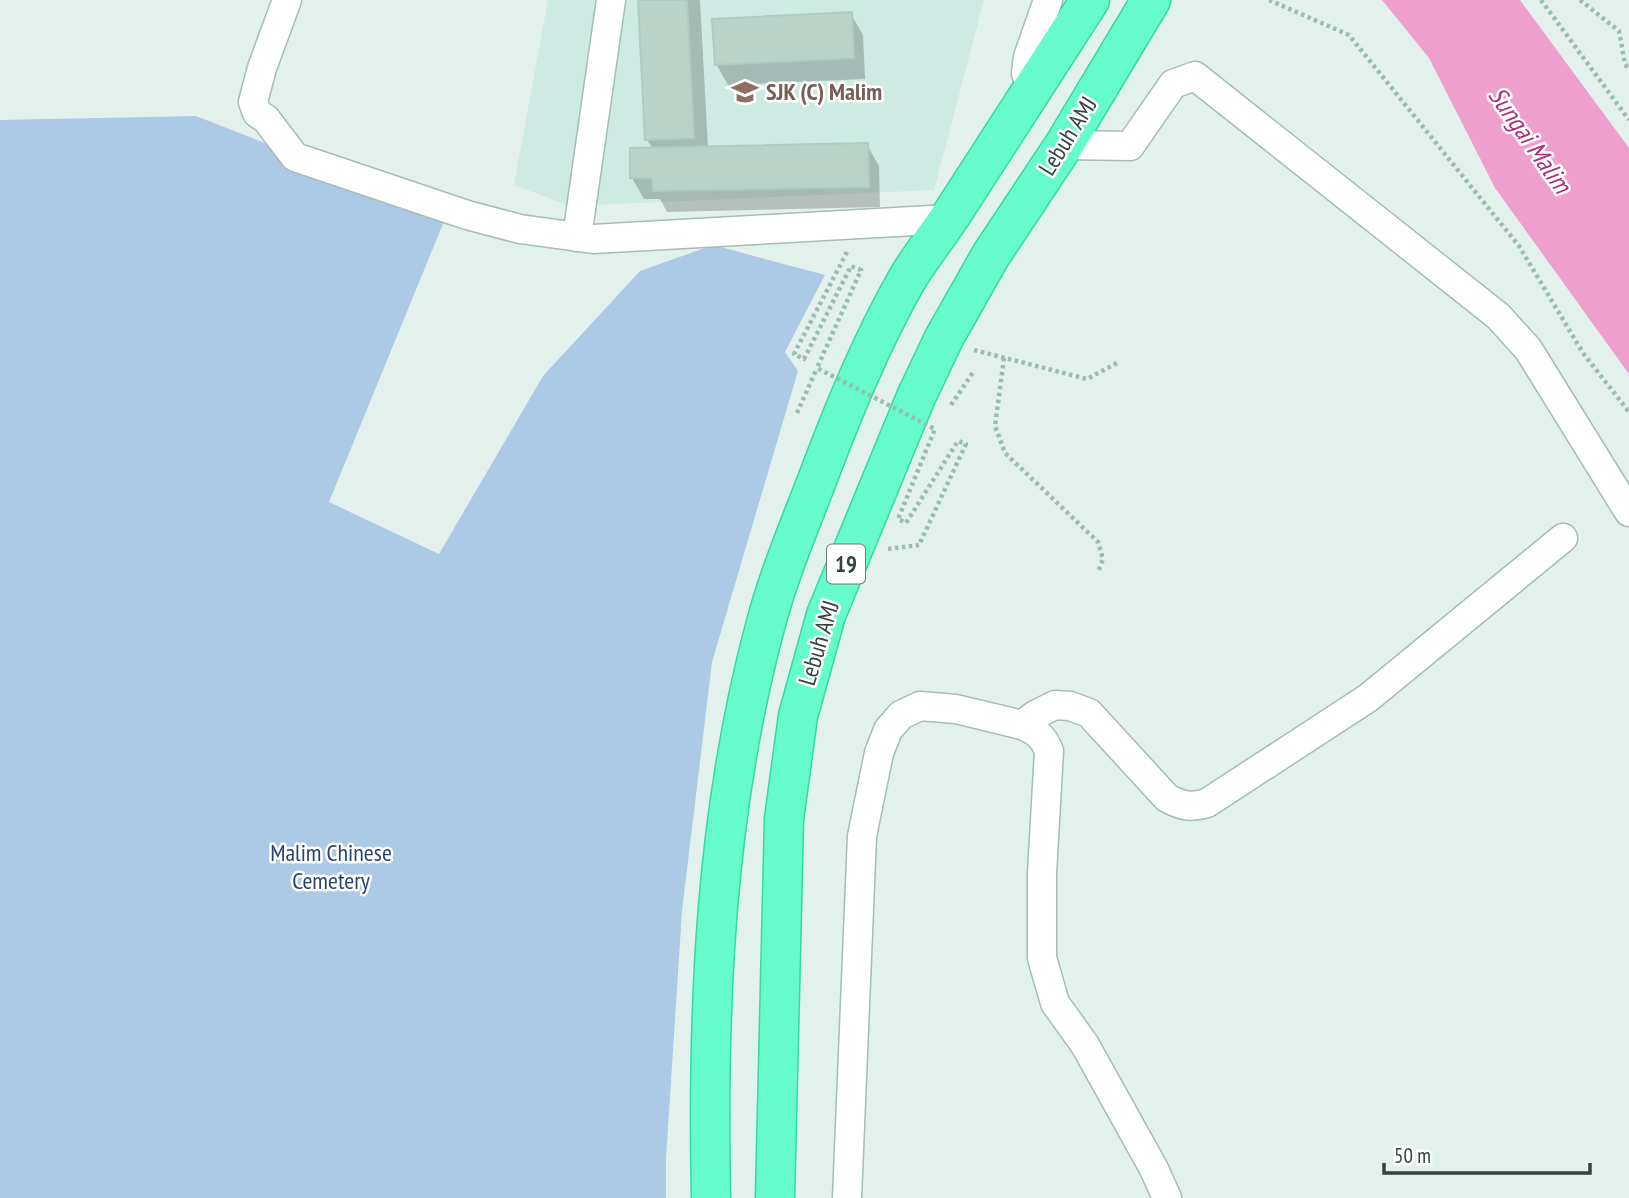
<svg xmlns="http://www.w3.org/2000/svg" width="1629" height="1198" viewBox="0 0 1629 1198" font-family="'PT Sans Narrow',sans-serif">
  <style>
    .education { fill: #cdeae3 }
    .green { fill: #accae5 }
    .water { fill: #ee9fcc }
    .shadow { fill: #0003 }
    .building { fill: #b9d3c9; stroke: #accdc1; stroke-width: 2 }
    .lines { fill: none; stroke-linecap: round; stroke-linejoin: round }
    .minor-casing { stroke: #a6bcb5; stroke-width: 31 }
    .highway-casing { stroke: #35daa0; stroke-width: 41 }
    .path { stroke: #98beb1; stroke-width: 4.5; stroke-dasharray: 3.5 3.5; stroke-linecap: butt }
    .minor { stroke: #fff; stroke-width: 28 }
    .highway { stroke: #65fbcc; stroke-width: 38 }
    .path-bridge { stroke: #98beb1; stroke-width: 4.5; stroke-dasharray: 3.5 3.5; stroke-linecap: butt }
    .labels { text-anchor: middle; stroke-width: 5; stroke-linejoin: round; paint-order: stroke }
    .shield { fill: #fff; stroke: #717b77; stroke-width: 2 }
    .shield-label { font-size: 23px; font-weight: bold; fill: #34433d }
    .education-label { font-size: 24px; font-weight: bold; fill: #785e54; stroke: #fff; text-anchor: start }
    .street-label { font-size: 24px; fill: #34433d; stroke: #fff }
    .park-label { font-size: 24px; fill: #294373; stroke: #fff }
    .water-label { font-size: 26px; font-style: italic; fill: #ac3075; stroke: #fff }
  </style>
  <rect width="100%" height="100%" fill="#e3f1ed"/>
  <path class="education" d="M548 0H984L934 190 570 206 514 185Z"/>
  <path class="green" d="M196 116 447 214 329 502 439 554 543 376 640 271 713 245 825 275 785 352 798 371 712 662 682 911 666 1159V1198H0V120Z"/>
  <path class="water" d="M1382 0H1520L1629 148V374L1495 188 1429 58Z"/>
  <g class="shadow">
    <path d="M639 0H700L708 148 867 145 879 166 880 207 667 212 660 199H644L632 178 653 149 647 140Z"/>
    <path d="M851 14 863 35 865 79 728 85 716 64Z"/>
  </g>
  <g class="building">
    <path d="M638 0H687L694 138 645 140Z"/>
    <path d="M852 12 854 58 715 65 712 19Z"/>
    <path d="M868 143 869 187 653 191 652 178H630V148Z"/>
  </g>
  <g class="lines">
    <g class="minor-casing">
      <g id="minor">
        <path d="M287 0 262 68 253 102 257 113 266 119 295 157 467 215 520 229 593 239 949 219"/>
        <path d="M1028 96 1032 89 1026 73 1028 57 1048 0"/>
        <path d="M1064 145 1130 146 1173 84 1195 76 1498 316 1528 349 1629 512"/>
        <path d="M577 237 611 0"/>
        <path d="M1022 725C1036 731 1043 736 1049 751L1042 873V958L1055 1003 1085 1045 1154 1169 1167 1198"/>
        <path d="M847 1198 862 836 879 753 888 730 901 715 920 706 956 709 1022 725 1035 715 1055 705 1070 706 1089 713 1167 798C1182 806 1191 808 1207 803L1368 698 1563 538"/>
      </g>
    </g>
    <g class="highway-casing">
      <g id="highway">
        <path d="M711 1198C707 1007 715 813 765 627 778 576 800 525 819 475 844 409 871 343 906 281 921 255 941 232 957 206 1001 138 1045 69 1090 0"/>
        <path d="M775 1198 784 819 798 716 826 615 916 397 944 338 991 255 1064 145 1151 0"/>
      </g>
    </g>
    <g class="path">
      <path d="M1269 0 1349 35 1519 246 1583 353 1629 412"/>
      <path d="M1541 0 1629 120"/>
      <path d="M1580 0 1619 31 1625 64 1629 70"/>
      <path d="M974 350 1087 379 1117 363"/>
      <path d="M1004 358 995 426 1005 453 1098 542 1103 559 1098 572"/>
      <path d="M951 405 974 371"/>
      <path d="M797 413 817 368"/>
      <path d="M888 549 919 545"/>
    </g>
    <use href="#minor" class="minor"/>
    <use href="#highway" class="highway"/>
    <path class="path-bridge" d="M847 252 794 354 804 359 851 266 861 270 817 368 935 429 898 519 906 523 958 441 966 444 919 545"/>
  </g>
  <defs>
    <g id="school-bare" transform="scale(2.1)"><path d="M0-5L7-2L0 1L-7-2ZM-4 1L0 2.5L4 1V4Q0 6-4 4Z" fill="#8d6e63" stroke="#fff" stroke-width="2.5" paint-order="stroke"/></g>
  </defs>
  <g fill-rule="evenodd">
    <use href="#school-bare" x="745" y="92"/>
  </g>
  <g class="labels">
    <rect class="shield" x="827" y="544.5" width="38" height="39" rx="5"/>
    <g class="shield-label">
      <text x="846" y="572">19</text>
    </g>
    <g class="education-label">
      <text x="766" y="100">SJK (C) Malim</text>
    </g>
    <g class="street-label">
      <text transform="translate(1068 136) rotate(-58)" y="8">Lebuh AMJ</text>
      <text transform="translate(819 643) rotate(-73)" y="8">Lebuh AMJ</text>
    </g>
    <g class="park-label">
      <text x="331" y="861">Malim Chinese<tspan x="331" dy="28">Cemetery</tspan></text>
    </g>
    <g class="water-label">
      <text transform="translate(1530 140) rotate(55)" y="9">Sungai Malim</text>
    </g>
  </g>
  <path d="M1384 1163v10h206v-10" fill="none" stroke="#34433d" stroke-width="3.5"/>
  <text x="1394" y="1163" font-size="21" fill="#34433d" stroke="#ffffff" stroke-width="5" paint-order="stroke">50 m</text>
</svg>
